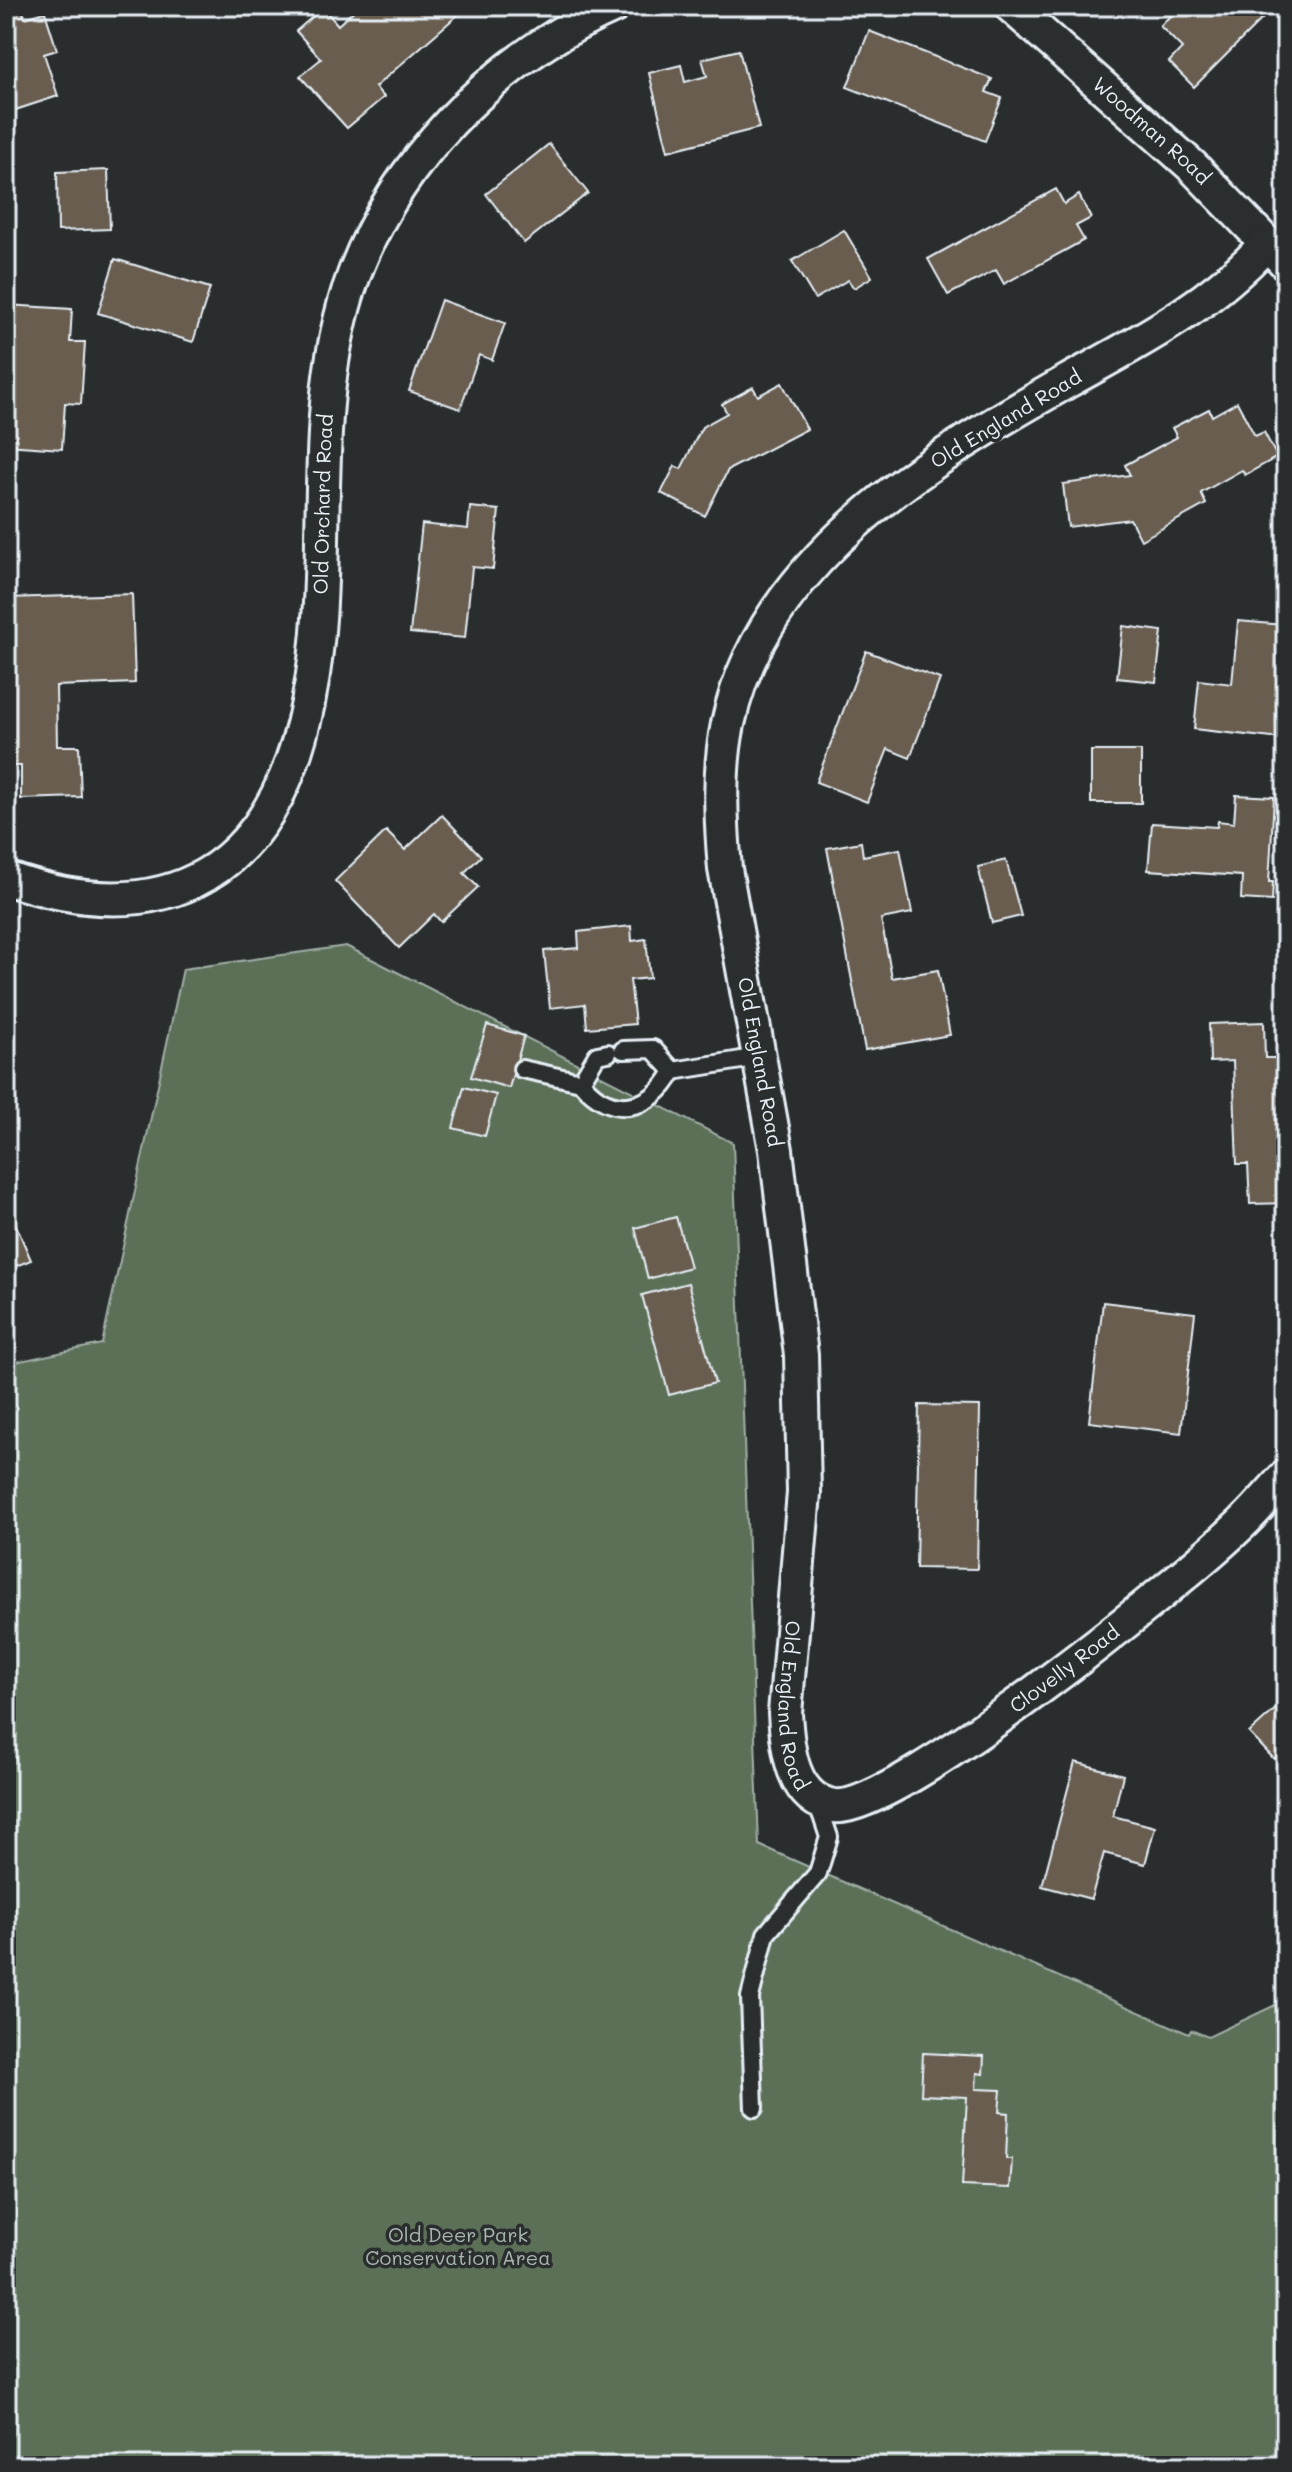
<svg xmlns="http://www.w3.org/2000/svg" width="1292" height="2472" viewBox="0 0 1292 2472" font-family="Mali,sans-serif">
  <style>
    .green { fill: #5c6f59; stroke: #a2b0a8; stroke-width: 2 }
    .building { fill: #695d50; stroke: #e8f1f8; stroke-width: 2 }
    .lines { fill: none; stroke-linecap: round; stroke-linejoin: round }
    .service-casing { stroke: #e8f1f8; stroke-width: 22 }
    .minor-casing { stroke: #e8f1f8; stroke-width: 38 }
    .service { stroke: #2a2d2e; stroke-width: 16 }
    .minor { stroke: #2a2d2e; stroke-width: 32 }
    .labels { text-anchor: middle; stroke-width: 7; stroke-linejoin: round; paint-order: stroke }
    .street-label { font-size: 20px; fill: #e8f1f8; stroke: #2a2d2e }
    .park-label { font-size: 20px; fill: #a9b6b0; stroke: #2a2d2e }
  </style>
  <rect width="100%" height="100%" fill="#2a2d2e"/>
  <filter id="ink" filterUnits="userSpaceOnUse"><feTurbulence type="fractalNoise" baseFrequency=".0125" numOctaves="2"/><feDisplacementMap in="SourceGraphic" scale="16" xChannelSelector="R" yChannelSelector="G"/><feConvolveMatrix kernelMatrix="1 2 1 2 8 2 1 2 1" color-interpolation-filters="sRGB"/></filter>
  <g filter="url(#ink)">
    <path class="green" d="M346 946 733 1143 759 1845 1189 2034 1191 2030 1208 2037 1286 2000V2466H6V1364L102 1344 183 969Z"/>
    <g class="building">
      <path d="M6 6H21L25 18 45 12 57 50 44 54 58 96 6 113Z"/>
      <path d="M359 6H468L375 87 384 97 347 128 300 76 321 59 296 31 323 8 338 25Z"/>
      <path d="M1180 6H1275L1194 87 1169 62 1182 48 1160 26Z"/>
      <path d="M869 31 992 79 986 92 1002 98 985 141 847 87Z"/>
      <path d="M739 50 759 128 668 151 649 73 681 65 685 82 707 76 702 59Z"/>
      <path d="M549 144 588 193 524 243 486 194Z"/>
      <path d="M108 170 110 229 58 231 57 172Z"/>
      <path d="M1056 189 1064 204 1079 195 1091 218 1076 226 1084 240 1004 284 996 270 948 295 928 259Z"/>
      <path d="M844 230 872 277 854 288 848 280 815 299 792 261Z"/>
      <path d="M115 259 210 288 193 342 98 313Z"/>
      <path d="M441 300 505 323 492 360 479 355 460 409 409 391Z"/>
      <path d="M6 305 72 309 70 342H85L81 404 65 403 62 449 6 445Z"/>
      <path d="M782 383 807 429 728 470 705 516 661 493 675 466 681 469 702 427 727 413 722 404 753 387 758 396Z"/>
      <path d="M1237 402 1255 436 1264 432 1277 457 1245 475 1242 470 1201 493 1206 504 1141 540 1130 519 1068 527 1063 484 1130 475 1125 465 1177 437 1172 428 1209 409 1212 416Z"/>
      <path d="M470 507 499 510 493 569 472 567 465 638 410 633 422 524 468 529Z"/>
      <path d="M132 594 135 683 56 686 57 746H79L81 797 21 799V766H9L6 598Z"/>
      <path d="M1238 621 1284 625 1280 660H1286V703L1282 739 1194 729 1199 680 1232 684Z"/>
      <path d="M1123 626 1162 631 1156 682 1117 678Z"/>
      <path d="M866 651 940 679 910 758 888 749 867 802 816 782Z"/>
      <rect x="1091" y="751" width="50" height="52"/>
      <path d="M1236 795 1274 797 1269 882H1273L1272 901 1241 899 1242 876 1148 870 1152 823 1217 827 1218 821 1234 823Z"/>
      <path d="M442 815 481 856 464 873 478 887 441 922 434 914 399 948 335 881 386 831 405 850Z"/>
      <path d="M861 842 863 856 900 849 912 913 881 919 892 978 938 970 950 1035 865 1050 827 848Z"/>
      <path d="M1006 860 1021 916 992 923 978 867Z"/>
      <path d="M631 926 632 941 646 939 650 978 630 980 635 1024 587 1028 585 1004 550 1008 544 951 579 948 578 932Z"/>
      <path d="M1264 1022 1265 1058H1286V1203L1250 1204 1248 1164H1237L1233 1061 1210 1062 1209 1024Z"/>
      <path d="M487 1025 524 1036 509 1088 471 1077Z"/>
      <path d="M464 1087 496 1095 485 1136 453 1128Z"/>
      <path d="M6 1202 31 1260 6 1270Z"/>
      <path d="M676 1217 690 1267 648 1279 635 1228Z"/>
      <path d="M688 1283 715 1383 669 1395 642 1295Z"/>
      <path d="M1103 1302 1195 1313 1181 1433 1089 1422Z"/>
      <path d="M919 1405 980 1406 977 1569 916 1568Z"/>
      <path d="M1279 1706 1286 1714V1748L1274 1759 1249 1733Z"/>
      <path d="M1075 1762 1123 1775 1113 1816 1155 1827 1145 1864 1104 1853 1091 1899 1042 1886Z"/>
      <path d="M923 2053 984 2056 983 2074 977 2073 976 2089 1001 2090 999 2112 1008 2113 1006 2159H1012L1010 2188 962 2186 967 2097 921 2095Z"/>
    </g>
    <g class="lines">
      <g class="service-casing">
        <g id="service">
          <path d="M623 1050 653 1049 673 1071 760 1057"/>
          <path d="M608 1053 597 1055 581 1082C611 1119 651 1112 673 1071"/>
          <path d="M522 1069 581 1082"/>
          <path d="M754 2108 750 1997 766 1934 818 1873 829 1837 817 1801"/>
        </g>
      </g>
      <g class="minor-casing">
        <g id="minor">
          <path id="s1" d="M1011 6 1192 166 1286 263"/>
          <path id="s2" d="M1266 244C1210 306 1140 341 1068 381 932 458 763 557 728 724 718 771 721 821 725 869L776 1150 801 1355 804 1493 785 1713C787 1748 792 1801 835 1806 894 1814 1184 1579 1236 1529 1254 1513 1269 1494 1286 1476"/>
          <path id="s3" d="M6 878C170 935 274 871 308 703 336 567 306 426 348 292 389 166 493 59 614 6"/>
        </g>
      </g>
      <use href="#service" class="service"/>
      <use href="#minor" class="minor"/>
    </g>
  </g>
  <g class="labels">
    <g class="street-label">
      <text dy="7" stroke="none"><textPath href="#s1" startOffset="188">Woodman Road</textPath></text>
      <text transform="translate(1006 419) rotate(-31)" y="7">Old England Road</text>
      <text dy="7" stroke="none"><textPath href="#s3" startOffset="612">Old Orchard Road</textPath></text>
      <text dy="7" stroke="none"><textPath href="#s2" startOffset="1082">Old England Road</textPath></text>
      <text dy="7" stroke="none"><textPath href="#s2" startOffset="2122">Clovelly Road</textPath></text>
      <text dy="7" stroke="none"><textPath href="#s2" startOffset="1730">Old England Road</textPath></text>
    </g>
    <g class="park-label">
      <text x="458" y="2242">Old Deer Park<tspan x="458" dy="23">Conservation Area</tspan></text>
    </g>
  </g>
  <rect width="1292" height="2472" fill="none" stroke="#2a2d2e" stroke-width="32"/>
  <rect x="16" y="16" width="1260" height="2440" fill="none" stroke="#e8f1f8" stroke-width="3" filter="url(#ink)"/>
</svg>
